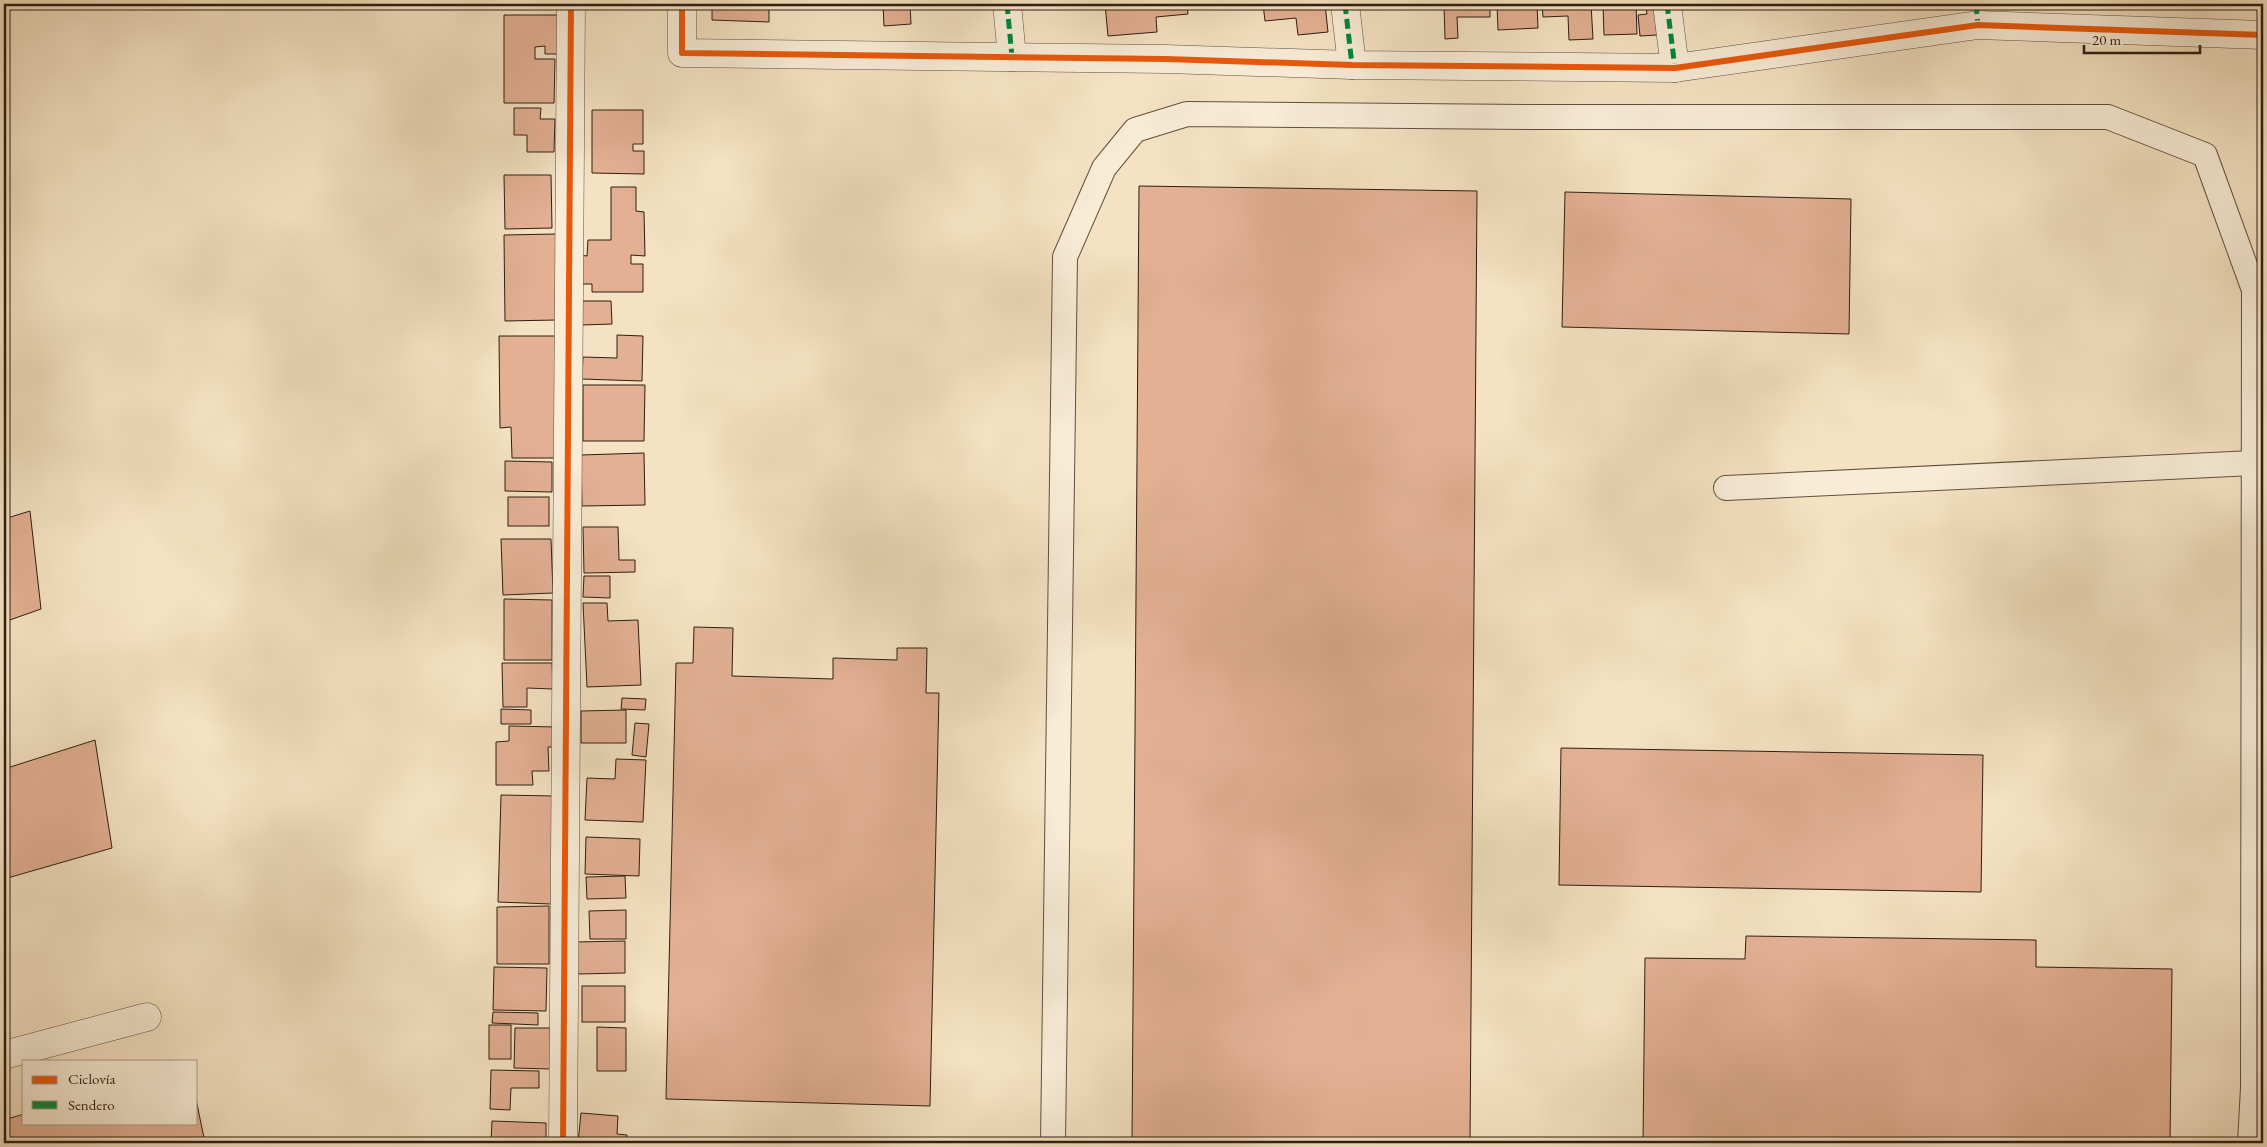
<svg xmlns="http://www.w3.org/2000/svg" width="2267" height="1147" viewBox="0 0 2267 1147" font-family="'EB Garamond',serif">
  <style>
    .building { fill: #e3b093; stroke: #2e1e12 }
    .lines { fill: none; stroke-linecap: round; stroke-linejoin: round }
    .lane-casing { stroke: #604f3e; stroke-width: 26 }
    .street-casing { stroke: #604f3e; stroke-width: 29 }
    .lane { stroke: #f8ecd7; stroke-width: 24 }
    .street { stroke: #f8ecd7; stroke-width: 28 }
    .quiet { stroke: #00873e; stroke-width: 5; stroke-dasharray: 10 5; stroke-linecap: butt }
    .cycleway-casing { stroke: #f8ecd7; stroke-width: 9 }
    .cycleway { stroke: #e8590c; stroke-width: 6 }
  </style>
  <rect width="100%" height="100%" fill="#f4e2c2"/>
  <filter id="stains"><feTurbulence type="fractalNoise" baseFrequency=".004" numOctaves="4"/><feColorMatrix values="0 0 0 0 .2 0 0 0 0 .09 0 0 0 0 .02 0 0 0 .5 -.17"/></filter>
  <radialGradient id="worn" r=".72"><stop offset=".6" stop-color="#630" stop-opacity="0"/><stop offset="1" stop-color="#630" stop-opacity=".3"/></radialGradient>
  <g class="building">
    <rect x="622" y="4" width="45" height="1"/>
    <path d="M712 4H769V22L712 20Z"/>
    <path d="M883 4H910L911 24 884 26Z"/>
    <path d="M1105 4H1187L1188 14 1156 17 1157 32 1108 36Z"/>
    <path d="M1263 4H1325L1328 32 1298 35 1296 18 1265 21Z"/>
    <path d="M1444 4H1490V17H1457L1458 38 1445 39Z"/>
    <path d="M1497 4H1537L1538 28 1498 30Z"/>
    <path d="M1542 4H1591L1593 39 1569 40 1568 16 1543 17Z"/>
    <path d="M1603 4H1636L1637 34 1604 35Z"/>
    <path d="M1654 4 1657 35 1640 36 1638 15 1647 14 1646 5Z"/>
    <path d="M504 15H561V54H545V46L535 47V59H555L554 103H504Z"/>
    <path d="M514 108H541L540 119H555L554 152H527V135H514Z"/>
    <path d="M592 110H643V144H633V151H644V174L592 173Z"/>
    <path d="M504 175H551L552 228 505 229Z"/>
    <path d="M1139 186 1477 191 1470 1143H1132Z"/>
    <path d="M611 187H636V211L644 212 645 256 631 255V264H643V292H592V284H578L579 255 587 256 588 240H611Z"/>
    <path d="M1565 192 1851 199 1849 334 1562 327Z"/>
    <path d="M556 234 557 320 505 321 504 235Z"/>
    <path d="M581 301H611L612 324 582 325Z"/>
    <path d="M617 335 643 336 642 381 582 379 583 357 617 358Z"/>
    <path d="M499 336H555L556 458H512L511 427 500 428Z"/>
    <path d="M583 385H645L644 441H583Z"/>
    <path d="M644 453 645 505 582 506 581 455Z"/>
    <path d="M505 461 552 462V492L505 491Z"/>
    <rect x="508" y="497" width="41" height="29"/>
    <path d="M30 511 41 609 4 622V519Z"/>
    <path d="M583 527H618L619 560H635V572L584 573Z"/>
    <path d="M501 539H551L553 593 503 595Z"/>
    <path d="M584 576H610V598L583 597Z"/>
    <path d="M504 599 552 600V660H504Z"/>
    <path d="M583 603H607L608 621 638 620 641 685 587 687Z"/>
    <path d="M694 627 733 628 732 676 833 679V658L897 660V648H927L926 693H939L930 1106 666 1099 676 663H693Z"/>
    <path d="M502 663H552L553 689 527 688V707H503Z"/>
    <path d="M622 698 646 699 645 710 621 709Z"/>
    <path d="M501 709 531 710V724H501Z"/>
    <path d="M626 710V743H581V711Z"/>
    <path d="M635 723 649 724 646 757 632 755Z"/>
    <path d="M509 726 557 727V747H548L549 771H532L533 785H496V742L509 741Z"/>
    <path d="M95 740 112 848 4 879V769Z"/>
    <path d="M1561 748 1983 755 1981 892 1559 885Z"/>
    <path d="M616 759 646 760 643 822 585 820 587 778 615 779Z"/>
    <path d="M501 795 554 796 551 904 498 902Z"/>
    <path d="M586 837 640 839 639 876 585 874Z"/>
    <path d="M625 876 626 898 587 899 586 877Z"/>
    <path d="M549 906V964H497V907Z"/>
    <path d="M626 910V939H590L589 911Z"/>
    <path d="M1746 936 2036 940V967L2172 969 2170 1143H1643L1645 958 1745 959Z"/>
    <path d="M625 941V973L577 974 576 942Z"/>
    <path d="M494 967 547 968 546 1011 493 1010Z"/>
    <rect x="582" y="986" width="43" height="36"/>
    <path d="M493 1012 538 1013V1025L492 1023Z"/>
    <rect x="489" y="1025" width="22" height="34"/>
    <path d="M597 1027 626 1028V1071H597Z"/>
    <path d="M515 1028H550V1069L514 1068Z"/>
    <path d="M491 1070 539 1071V1088H511L510 1110 490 1109Z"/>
    <path d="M196 1099 205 1143H4V1120L24 1114V1123H196Z"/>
    <path d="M581 1113 618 1116 617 1134 627 1135 626 1143H578Z"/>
    <path d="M492 1121 546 1123V1143H491Z"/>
  </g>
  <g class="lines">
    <g class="lane-casing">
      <g id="lane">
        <path d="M1726 488 2253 463"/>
        <path d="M1053 1143 1065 257 1104 168 1135 130 1187 114 1527 117H2108L2205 155 2254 290 2253 1088 2250 1143"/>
      </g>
    </g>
    <g class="street-casing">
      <g id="street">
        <path d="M682 4V53L1166 59 1352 65 1675 68 1978 25 2263 35"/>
        <path d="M1007 4 1012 57"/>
        <path d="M1345 4 1352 65"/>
        <path d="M1667 4 1675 68"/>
        <path d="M4 1055 147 1017"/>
        <path d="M563 1143 571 4"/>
      </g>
    </g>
    <use href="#lane" class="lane"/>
    <use href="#street" class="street"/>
    <g class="quiet">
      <path d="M1007 4 1012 57"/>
      <path d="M1345 4 1352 65"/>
      <path d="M1667 4 1675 68"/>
      <path d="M1976 4 1978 25"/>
    </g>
    <g class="cycleway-casing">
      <g id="cycleway">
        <path d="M682 4V53L1166 59 1352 65 1675 68 1978 25 2263 35"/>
        <path d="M563 1143 571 4"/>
      </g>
    </g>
    <use href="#cycleway" class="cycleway"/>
  </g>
  <rect width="2267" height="1147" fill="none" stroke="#f4e2c2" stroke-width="20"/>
  <rect x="5" y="5" width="2257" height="1137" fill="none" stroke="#2e1e12" stroke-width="2.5"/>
  <rect x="10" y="10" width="2247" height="1127" fill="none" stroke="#2e1e12"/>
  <rect x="22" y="1060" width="175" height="65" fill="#f8ecd7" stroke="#a79a88"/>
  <rect x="32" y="1076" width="25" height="8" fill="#e8590c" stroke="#a79a88"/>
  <text x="68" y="1084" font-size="15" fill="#2e1e12">Ciclovía</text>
  <rect x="32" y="1101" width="25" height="8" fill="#00873e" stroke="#a79a88"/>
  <text x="68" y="1110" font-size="15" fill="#2e1e12">Sendero</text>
  <path d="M2084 45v8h116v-8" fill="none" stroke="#2e1e12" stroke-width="2.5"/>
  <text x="2092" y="45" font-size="15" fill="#2e1e12" stroke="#f8ecd7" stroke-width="4" paint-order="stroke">20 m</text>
  <rect width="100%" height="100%" filter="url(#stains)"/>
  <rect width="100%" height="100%" fill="url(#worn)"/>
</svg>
